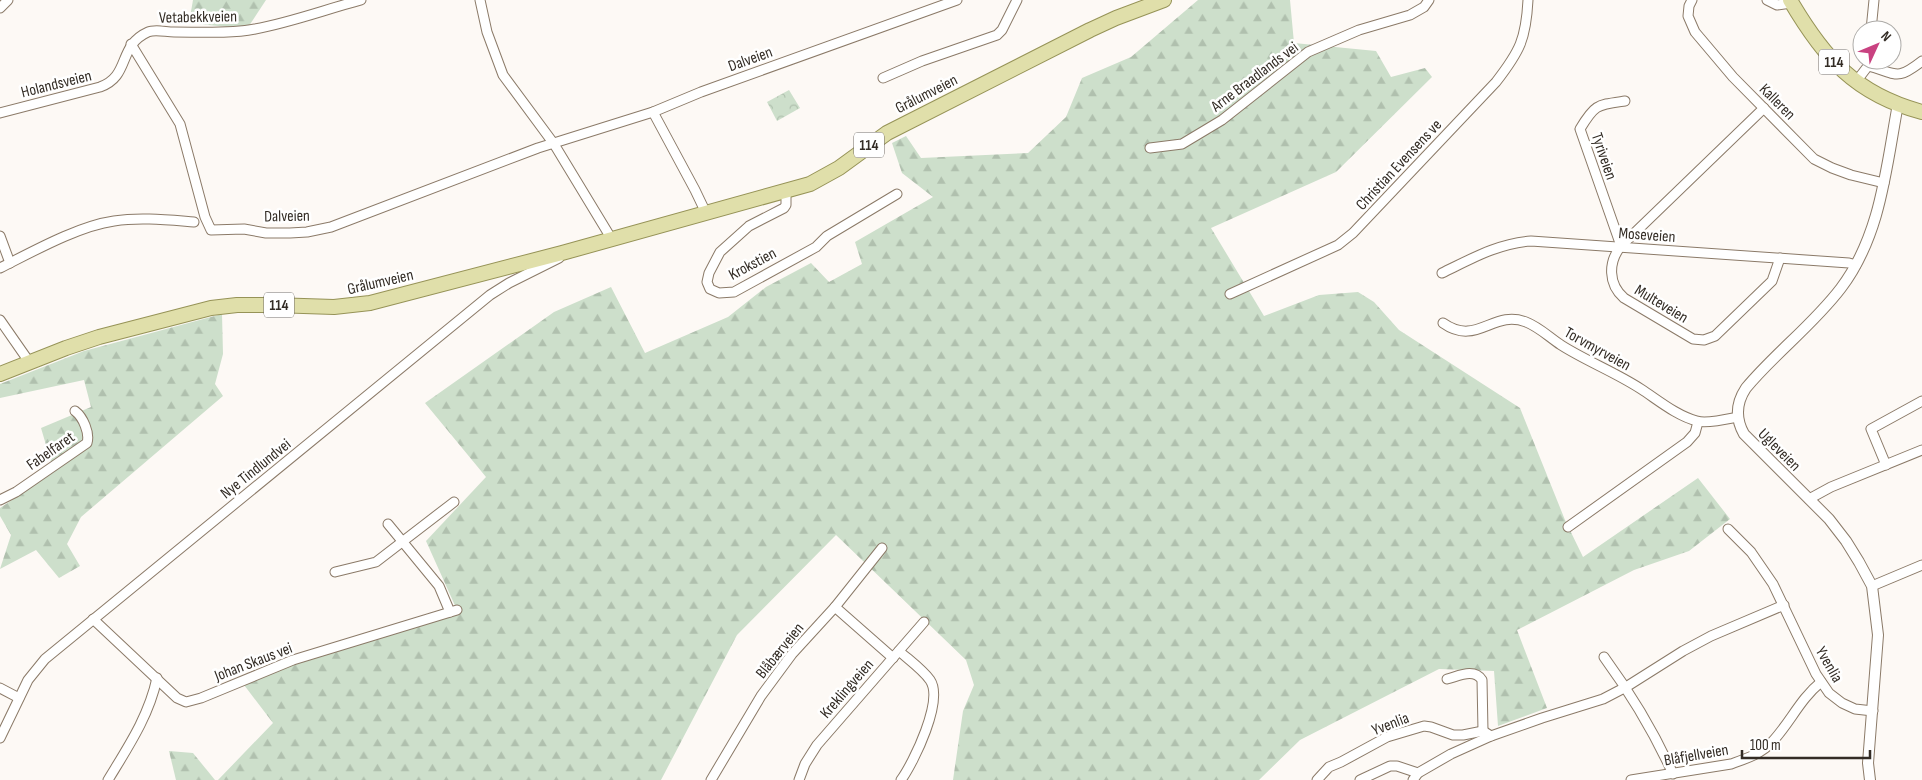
<svg xmlns="http://www.w3.org/2000/svg" width="1922" height="780" viewBox="0 0 1922 780" font-family="'Sofia Sans Condensed',sans-serif">
  <style>
    .forest { fill: url(#forest-firs) }
    .park { fill: url(#park-crowns) }
    .lines { fill: none; stroke-linecap: round; stroke-linejoin: round }
    .minor-casing { stroke: #8b7a68; stroke-width: 11 }
    .tertiary-casing { stroke: #8b7a68; stroke-width: 12 }
    .primary-casing { stroke: #969357; stroke-width: 16 }
    .minor { stroke: #fff; stroke-width: 9 }
    .tertiary { stroke: #fff; stroke-width: 10 }
    .primary { stroke: #e0dfaa; stroke-width: 14 }
    .labels { text-anchor: middle; stroke-width: 5; stroke-linejoin: round; paint-order: stroke }
    .shield { fill: #fff; stroke: #706b66; stroke-width: 1 }
    .shield-label { font-size: 15px; font-weight: bold; fill: #332c25 }
    .street-label { font-size: 16px; fill: #332c25; stroke: #fff }
  </style>
  <defs>
    <pattern id="forest-firs" width="22" height="20" patternUnits="userSpaceOnUse" patternTransform="scale(1.25)"><rect width="22" height="20" fill="#cddfcb"/><path d="M5 1l3.5 6h-7zM16 11l3.5 6h-7z" fill="#b0c0ae"/></pattern>
    <pattern id="park-crowns" width="20" height="18" patternUnits="userSpaceOnUse" patternTransform="scale(1.25)"><rect width="20" height="18" fill="#cddfcb"/><path d="M2 6a3 3 0 1 1 6 0M12 15a3 3 0 1 1 6 0" fill="none" stroke="#b0c0ae"/></pattern>
  </defs>
  <rect width="100%" height="100%" fill="#fdf9f5"/>
  <g class="forest">
    <path d="M193 0H266L247 29 189 23Z"/>
    <path d="M1198 0H1290L1294 43 1376 51 1391 77 1425 68 1432 77 1336 172 1211 228 1264 316 1319 295 1358 292 1374 302 1399 330 1520 408 1565 520 1583 557 1698 478 1730 519 1689 551 1634 570 1517 630 1547 708 1498 726 1494 671 1439 669 1300 740 1259 780H953L963 711 974 685 966 660 836 535 737 635 661 780H218L273 723 241 681 457 610 426 541 486 477 425 403 554 312 611 287 645 353 728 317 766 287 811 263 829 282 862 264 855 242 933 197 902 173 892 143 906 136 921 158 1028 153 1066 117 1082 78 1131 57Z"/>
    <path d="M222 314 223 354 215 384 223 396 81 517 67 544 80 566 59 578 36 550 0 569 11 535 0 516V508L54 472 41 428 91 407 84 380 0 398V384L84 351Z"/>
    <path d="M169 751 193 753 215 780H176Z"/>
  </g>
  <path class="park" d="M789 90 800 108 777 121 767 102Z"/>
  <g class="lines">
    <g class="minor-casing">
      <g id="minor">
        <path d="M480 0 487 32 503 75 554 144 608 233"/>
        <path d="M1692 0 1689 6 1688 16 1695 32 1733 77 1814 159 1832 168 1851 175 1884 183"/>
        <path d="M1767 0 1777 5 1791 3"/>
        <path d="M0 8 8 0"/>
        <path d="M1871 30 1874 0"/>
        <path d="M131 44 180 124 205 217 211 230 244 229 266 233H290L307 232 331 227 538 148 653 112 701 92 957 0"/>
        <path d="M1868 66C1897 73 1895 82 1922 61"/>
        <path d="M883 78 922 61 997 35 1002 30 1017 0"/>
        <path d="M1855 83 1868 66V60"/>
        <path d="M1764 108 1621 246C1608 262 1608 284 1624 298L1693 339 1704 340 1715 336 1772 281 1780 258"/>
        <path d="M653 112 695 190 706 213"/>
        <path d="M0 113 100 87C131 76 117 46 148 32 155 29 166 32 174 32 200 32 229 34 255 29 289 23 327 9 361 0"/>
        <path d="M1150 148 1182 144 1222 120 1308 52 1359 30 1410 15 1424 7 1429 0"/>
        <path d="M786 191V205L784 208 749 226 720 252 709 273 707 282 710 289 719 293 734 292 816 247 827 236 897 194"/>
        <path d="M0 236 10 263"/>
        <path d="M1621 246 1580 129C1595 104 1597 105 1625 101"/>
        <path d="M0 268C32 252 78 226 114 221 140 217 168 220 194 222"/>
        <path d="M1442 273C1471 259 1499 243 1531 241L1849 263 1856 265"/>
        <path d="M1230 294 1338 245 1353 233 1496 82C1520 51 1526 39 1528 0"/>
        <path d="M0 320 30 363"/>
        <path d="M1443 323C1477 347 1493 309 1526 322 1539 327 1549 337 1561 345 1586 361 1615 372 1641 389 1658 400 1677 416 1697 421 1706 424 1728 419 1738 417"/>
        <path d="M1886 465 1871 429 1922 401"/>
        <path d="M1809 499 1831 487 1922 450"/>
        <path d="M0 500 16 492 87 443C90 433 83 417 75 411"/>
        <path d="M388 524 439 586 450 612"/>
        <path d="M1568 527 1687 442 1695 433 1698 422"/>
        <path d="M1728 529 1751 552 1773 584 1816 674 1829 693 1842 703 1855 709 1873 711"/>
        <path d="M335 572 376 562 454 502"/>
        <path d="M1872 586 1922 565"/>
        <path d="M835 607 893 658"/>
        <path d="M93 619 177 698 186 702 201 698 293 660 457 610"/>
        <path d="M899 651C909 660 922 669 930 680 944 700 914 762 901 780"/>
        <path d="M1604 657C1631 694 1654 732 1673 774"/>
        <path d="M1447 679C1459 676 1474 668 1482 680L1483 731"/>
        <path d="M0 688 19 698"/>
        <path d="M0 738 28 680 45 659 490 295 509 283 559 258"/>
        <path d="M108 780C128 747 149 716 157 678"/>
        <path d="M711 780 761 696 792 654 835 607 882 548"/>
        <path d="M799 780 805 764 817 745 924 622"/>
        <path d="M1317 780 1329 767 1341 762 1387 737 1424 726 1431 727 1453 735H1463L1483 731 1491 736"/>
        <path d="M1360 780 1390 766H1397L1418 773"/>
        <path d="M1413 780 1418 773 1451 754 1491 736 1542 718 1603 699 1626 687 1683 651 1711 636 1784 605"/>
        <path d="M1631 780 1731 764C1745 759 1761 754 1772 742 1790 723 1800 699 1821 682"/>
      </g>
    </g>
    <g class="tertiary-casing">
      <path id="tertiary" d="M1870 780 1868 763 1878 635 1872 586 1859 562 1846 541 1829 519 1744 434C1735 418 1736 403 1746 388 1775 353 1813 325 1841 288 1881 235 1886 168 1898 104"/>
    </g>
    <g class="primary-casing">
      <g id="primary">
        <path d="M1790 0C1824 58 1855 94 1922 112"/>
        <path d="M0 374 66 348 99 337 211 308 237 305H273L334 307 370 303 562 253 810 184 839 168 887 133 1090 30 1116 18 1164 0"/>
      </g>
    </g>
    <use href="#minor" class="minor"/>
    <use href="#tertiary" class="tertiary"/>
    <use href="#primary" class="primary"/>
  </g>
  <g class="labels">
    <g class="shield">
      <rect x="1819" y="49.5" width="30" height="25" rx="4"/>
      <rect x="854" y="132.5" width="30" height="25" rx="4"/>
      <rect x="264" y="292.5" width="30" height="25" rx="4"/>
    </g>
    <g class="shield-label">
      <text x="1834" y="67">114</text>
      <text x="869" y="150">114</text>
      <text x="279" y="310">114</text>
    </g>
    <g class="street-label">
      <text transform="translate(198 16) rotate(-1)" y="6">Vetabekkveien</text>
      <text transform="translate(750 58) rotate(-20)" y="6">Dalveien</text>
      <text transform="translate(1254 76) rotate(-37)" y="6">Arne Braadlands vei</text>
      <text transform="translate(56 83) rotate(-14)" y="6">Holandsveien</text>
      <text transform="translate(926 93) rotate(-27)" y="6">Grålumveien</text>
      <text transform="translate(1778 101) rotate(45)" y="6">Kalleren</text>
      <text transform="translate(1605 156) rotate(71)" y="6">Tyriveien</text>
      <text transform="translate(1398 164) rotate(-47)" y="6">Christian Evensens ve</text>
      <text transform="translate(287 215) rotate(-1)" y="6">Dalveien</text>
      <text transform="translate(1647 234) rotate(4)" y="6">Moseveien</text>
      <text transform="translate(752 263) rotate(-28)" y="6">Krokstien</text>
      <text transform="translate(380 281) rotate(-13)" y="6">Grålumveien</text>
      <text transform="translate(1662 303) rotate(31)" y="6">Multeveien</text>
      <text transform="translate(1598 348) rotate(29)" y="6">Torvmyrveien</text>
      <text transform="translate(1780 449) rotate(45)" y="6">Ugleveien</text>
      <text transform="translate(50 450) rotate(-35)" y="6">Fabelfaret</text>
      <text transform="translate(255 468) rotate(-39)" y="6">Nye Tindlundvei</text>
      <text transform="translate(779 650) rotate(-51)" y="6">Blåbærveien</text>
      <text transform="translate(253 661) rotate(-21)" y="6">Johan Skaus vei</text>
      <text transform="translate(1830 664) rotate(60)" y="6">Yvenlia</text>
      <text transform="translate(846 688) rotate(-49)" y="6">Kreklingveien</text>
      <text transform="translate(1390 723) rotate(-21)" y="6">Yvenlia</text>
      <text transform="translate(1696 754) rotate(-10)" y="6">Blåfjellveien</text>
    </g>
  </g>
  <g transform="translate(1877 45) rotate(46)"><circle r="24" fill="#ffffff" stroke="#adaba8"/>
  <path d="M0-4L9 19L0 12L-9 19Z" fill="#c94281"/>
  <text y="-8" font-size="14" font-weight="bold" text-anchor="middle" fill="#332c25">N</text>
  </g>
  <path d="M1742 750v8h128v-8" fill="none" stroke="#332c25" stroke-width="2.5"/>
  <text x="1750" y="750" font-size="15" fill="#332c25" stroke="#ffffff" stroke-width="4" paint-order="stroke">100 m</text>
</svg>
